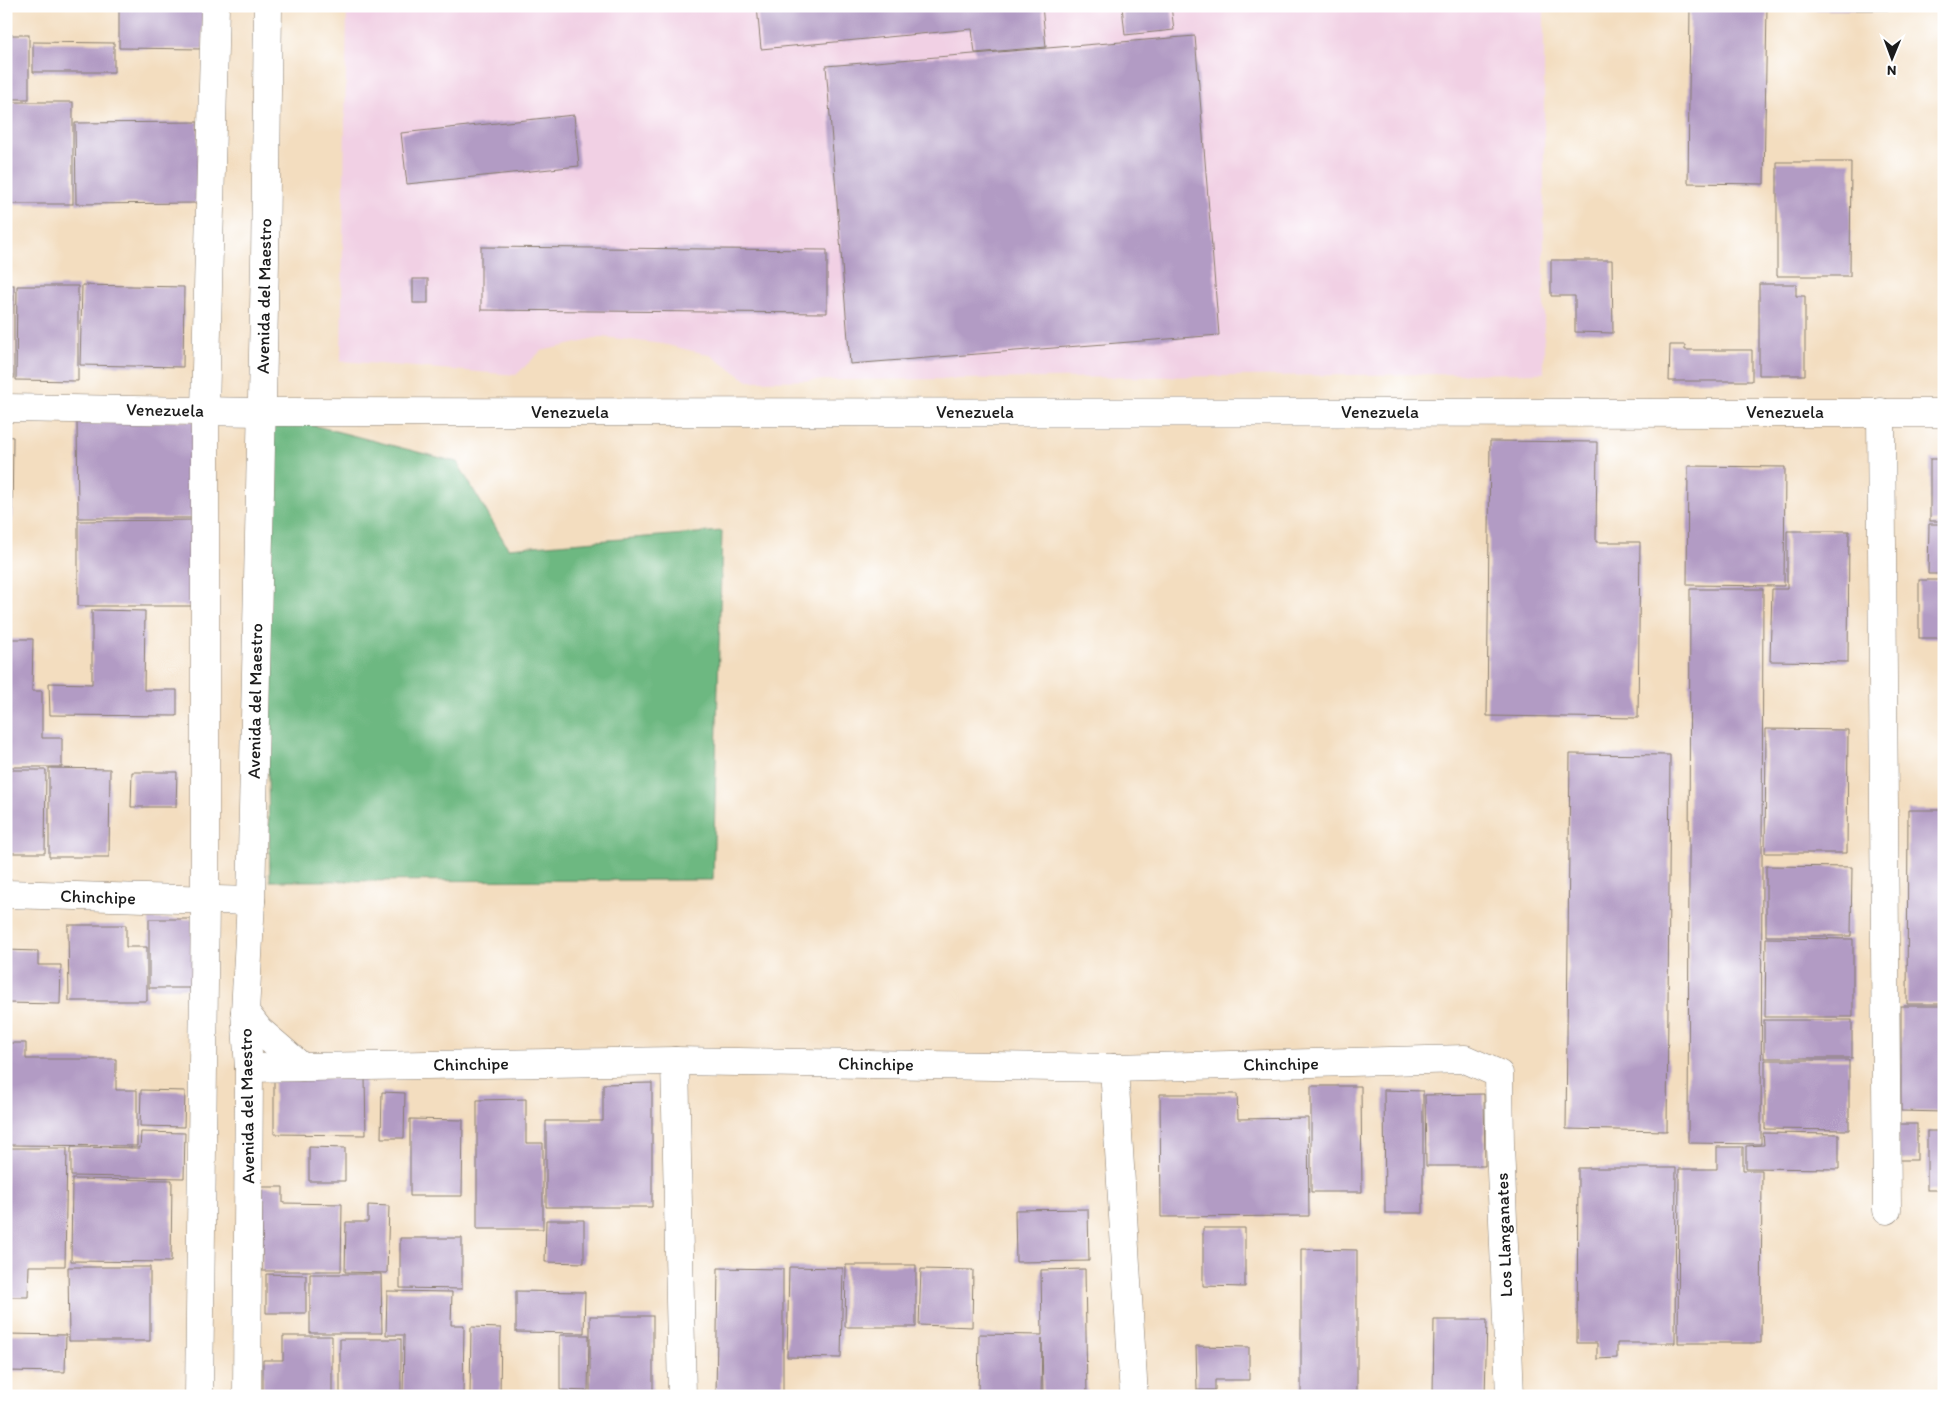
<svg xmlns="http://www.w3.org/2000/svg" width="1950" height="1402" viewBox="0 0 1950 1402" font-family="Itim,sans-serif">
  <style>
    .built { fill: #f1d0e4 }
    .forest { fill: #6db881; stroke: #446a4e }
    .building { fill: #b29bc4 }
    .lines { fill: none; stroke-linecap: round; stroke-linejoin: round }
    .minor-casing { stroke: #887c6e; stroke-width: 29 }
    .minor { stroke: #fff; stroke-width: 28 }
    .labels { text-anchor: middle; stroke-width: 4; stroke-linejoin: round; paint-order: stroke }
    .street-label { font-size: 18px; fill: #1c1c1c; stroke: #fff }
  </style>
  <rect width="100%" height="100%" fill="#fff"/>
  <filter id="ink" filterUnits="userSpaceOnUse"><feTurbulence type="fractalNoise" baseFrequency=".02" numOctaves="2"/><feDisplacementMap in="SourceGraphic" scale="10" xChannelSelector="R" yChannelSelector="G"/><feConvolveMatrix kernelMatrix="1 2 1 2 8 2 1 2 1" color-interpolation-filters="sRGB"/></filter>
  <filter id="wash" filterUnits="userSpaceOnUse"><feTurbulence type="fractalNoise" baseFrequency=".0096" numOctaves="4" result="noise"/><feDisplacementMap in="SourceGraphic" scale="20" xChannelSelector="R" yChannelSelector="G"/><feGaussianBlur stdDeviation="1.12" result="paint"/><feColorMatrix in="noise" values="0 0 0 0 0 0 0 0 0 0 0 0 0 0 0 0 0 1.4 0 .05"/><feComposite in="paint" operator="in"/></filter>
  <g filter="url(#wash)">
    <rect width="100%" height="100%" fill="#f3ddbf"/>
    <path class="built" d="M347 6H1544V373L748 381 710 355 663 344 604 337 541 351 516 375 341 361Z"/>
    <path class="forest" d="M261 412 457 462 508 548 722 531 713 880 270 881Z"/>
    <g id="blocks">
      <g class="building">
        <path d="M119 6H203V49L119 48Z"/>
        <path d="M757 6H1042L1046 47 975 53 972 29 761 49Z"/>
        <path d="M1122 6H1171L1174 30 1125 35Z"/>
        <path d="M1690 6H1767L1764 184 1688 183Z"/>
        <rect x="1810" y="6" width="82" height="4"/>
        <rect x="6" y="35" width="23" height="64"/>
        <path d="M1195 36 1219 335 850 364 826 66Z"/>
        <path d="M33 42 114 43V72H33Z"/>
        <rect x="7" y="102" width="66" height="102"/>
        <path d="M574 115 579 166 407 184 401 133Z"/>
        <path d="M198 122V203L76 204 75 123Z"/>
        <path d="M1777 162H1851L1850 276H1777Z"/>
        <path d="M481 247 827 250V313L481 310Z"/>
        <path d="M1551 260H1612L1613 333 1575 332V296H1551Z"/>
        <rect x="413" y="279" width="15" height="24"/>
        <path d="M1759 284H1796V296H1805V375H1759Z"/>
        <rect x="6" y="285" width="8" height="93"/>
        <path d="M82 285 184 287 183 367 80 365Z"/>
        <path d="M17 286H78V381L16 380Z"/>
        <path d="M1670 345H1685V350H1752V381H1669Z"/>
        <path d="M77 421H194V518H78Z"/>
        <path d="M6 436 13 437 12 524 6 523Z"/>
        <path d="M1490 441 1597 442 1596 542H1640L1638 718 1487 716Z"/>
        <rect x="1930" y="459" width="14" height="62"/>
        <path d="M1688 466 1785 467 1784 586 1687 585Z"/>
        <path d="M194 520 195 606H78V521Z"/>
        <path d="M1929 524H1944V574H1928Z"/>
        <path d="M1787 531H1849L1848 662 1770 661 1772 589H1787Z"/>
        <rect x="1919" y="580" width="25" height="58"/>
        <path d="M1690 589H1763L1761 1144 1688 1143Z"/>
        <path d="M92 610 145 611 144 690H177V716L50 715 49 683 92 684Z"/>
        <path d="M8 639H33L32 691H42V738H62V767H6Z"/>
        <path d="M1766 729 1848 730 1847 853H1765Z"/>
        <path d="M1570 754 1670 755 1667 1131 1566 1129Z"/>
        <path d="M49 768 110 769 109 857H49Z"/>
        <path d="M7 770H46L45 853H6Z"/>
        <path d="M132 772H177L176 807H131Z"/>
        <path d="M1908 810H1944V1004H1907Z"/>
        <path d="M1766 866 1852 867 1851 936H1766Z"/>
        <rect x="149" y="919" width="49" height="69"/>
        <path d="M68 925H126V947H147V1001H69Z"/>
        <path d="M1766 938 1853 939V1017H1765Z"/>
        <path d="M6 950 38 951V965H61L60 1004 6 1003Z"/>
        <path d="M1901 1006H1944V1112L1901 1111Z"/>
        <rect x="1764" y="1020" width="88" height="38"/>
        <path d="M6 1043H26V1059H116V1090H137V1146L6 1145Z"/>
        <path d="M1765 1060H1849V1130L1765 1129Z"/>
        <path d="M274 1078H365L366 1135 274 1134Z"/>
        <path d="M652 1083V1207H546V1121H603V1084Z"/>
        <path d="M1311 1086H1361L1362 1192H1311Z"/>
        <path d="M141 1090 185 1091 184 1127 140 1126Z"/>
        <path d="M1384 1090 1423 1091V1213H1385Z"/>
        <path d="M382 1092 405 1093 404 1138H381Z"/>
        <path d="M1160 1094H1237L1238 1119 1308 1118 1309 1216 1161 1217Z"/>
        <path d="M1484 1094 1485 1166H1426L1425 1095Z"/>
        <path d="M526 1099V1143H543V1229H477V1100Z"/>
        <path d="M410 1119 463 1120 462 1196H410Z"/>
        <rect x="1897" y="1124" width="20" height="36"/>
        <rect x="1927" y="1131" width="17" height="59"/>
        <path d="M141 1132 185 1133 184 1178 71 1176V1147L140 1148Z"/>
        <path d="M1763 1133 1839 1134V1169L1746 1168V1146L1764 1145Z"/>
        <path d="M309 1147 345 1148V1181H309Z"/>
        <path d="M1717 1147H1743V1170H1762L1761 1343H1678L1679 1169H1717Z"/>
        <path d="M6 1148H67L65 1266H29L28 1297H6Z"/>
        <path d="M1578 1168H1676L1675 1343H1617V1358L1597 1359V1343H1577Z"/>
        <path d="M72 1179 172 1180 171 1262 71 1261Z"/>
        <path d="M262 1187H283V1203L342 1204 341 1271H262Z"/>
        <path d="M368 1205 389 1206 387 1273 345 1272 346 1222H368Z"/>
        <path d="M1088 1209 1089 1261 1016 1262 1015 1210Z"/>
        <path d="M546 1220H584V1263L545 1262Z"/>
        <path d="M1203 1228H1245V1287L1203 1286Z"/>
        <path d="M400 1238H462V1289L400 1288Z"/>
        <path d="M1301 1249 1357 1250V1396H1301Z"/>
        <path d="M846 1265H916V1327H845Z"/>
        <path d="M68 1267H150V1341H69Z"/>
        <path d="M789 1267 843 1268 841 1358 787 1357Z"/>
        <path d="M718 1268 783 1269V1396H716Z"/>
        <path d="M921 1269 973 1270 972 1327 919 1325Z"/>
        <path d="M1085 1269 1087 1396H1043L1042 1338 1041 1396H978L979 1334 1042 1335 1041 1270Z"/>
        <path d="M266 1274 306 1275V1313H266Z"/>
        <path d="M310 1274H381L382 1333H310Z"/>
        <path d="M387 1291 452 1292 451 1325H464L463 1396H403L404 1335H386Z"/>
        <path d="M516 1291 585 1292 584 1333 516 1332Z"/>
        <rect x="590" y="1316" width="63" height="80"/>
        <path d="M1434 1320H1487L1485 1396H1433Z"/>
        <path d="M471 1327 501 1328 500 1396H470Z"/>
        <path d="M6 1334 66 1335 65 1372 6 1371Z"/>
        <path d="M560 1335H589L588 1391 560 1390Z"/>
        <path d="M283 1336H332V1396H263V1360H283Z"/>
        <rect x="340" y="1339" width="61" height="57"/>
        <path d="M1196 1346 1249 1347V1380H1215V1390H1197Z"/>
      </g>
    </g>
  </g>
  <g filter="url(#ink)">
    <use href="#blocks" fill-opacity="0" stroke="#887c6e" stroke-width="1"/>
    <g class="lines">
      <g class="minor-casing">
        <g id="minor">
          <path d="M6 408 261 412 1944 413"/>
          <path d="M1881 412 1887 1210"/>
          <path d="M6 894 251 901"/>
          <path d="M245 1012 259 1030 302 1067"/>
          <path d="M675 1061 682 1396"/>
          <path d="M249 1068 675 1061 1114 1068 1465 1059 1499 1074 1500 1145 1510 1396"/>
          <path d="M1114 1068 1134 1396"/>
          <path d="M199 1396 205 900V410L215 6"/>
          <path d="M247 1396 249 1068 245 1012 251 901 265 262 268 6"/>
        </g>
      </g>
      <use href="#minor" class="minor"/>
    </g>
  </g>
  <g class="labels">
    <g class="street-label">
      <text transform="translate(264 296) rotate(-89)" y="6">Avenida del Maestro</text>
      <text transform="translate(165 410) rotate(1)" y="6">Venezuela</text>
      <text x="570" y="418">Venezuela</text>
      <text x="975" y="418">Venezuela</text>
      <text x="1380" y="418">Venezuela</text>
      <text x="1785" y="418">Venezuela</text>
      <text transform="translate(255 701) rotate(-89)" y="6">Avenida del Maestro</text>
      <text transform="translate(98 897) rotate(2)" y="6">Chinchipe</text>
      <text transform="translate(471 1064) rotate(-1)" y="6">Chinchipe</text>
      <text transform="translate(876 1064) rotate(1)" y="6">Chinchipe</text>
      <text transform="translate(1281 1064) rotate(-1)" y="6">Chinchipe</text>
      <text transform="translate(247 1106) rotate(-91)" y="6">Avenida del Maestro</text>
      <text transform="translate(1504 1235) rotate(-92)" y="6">Los Llanganates</text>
    </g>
  </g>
  <rect width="1950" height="1402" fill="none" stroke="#fff" stroke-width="25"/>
  <g transform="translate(1892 58) rotate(181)" stroke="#ffffff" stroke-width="4" paint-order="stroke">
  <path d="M0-4L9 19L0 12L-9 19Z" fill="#1c1c1c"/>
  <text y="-8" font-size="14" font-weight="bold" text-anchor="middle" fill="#1c1c1c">N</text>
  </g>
</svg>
